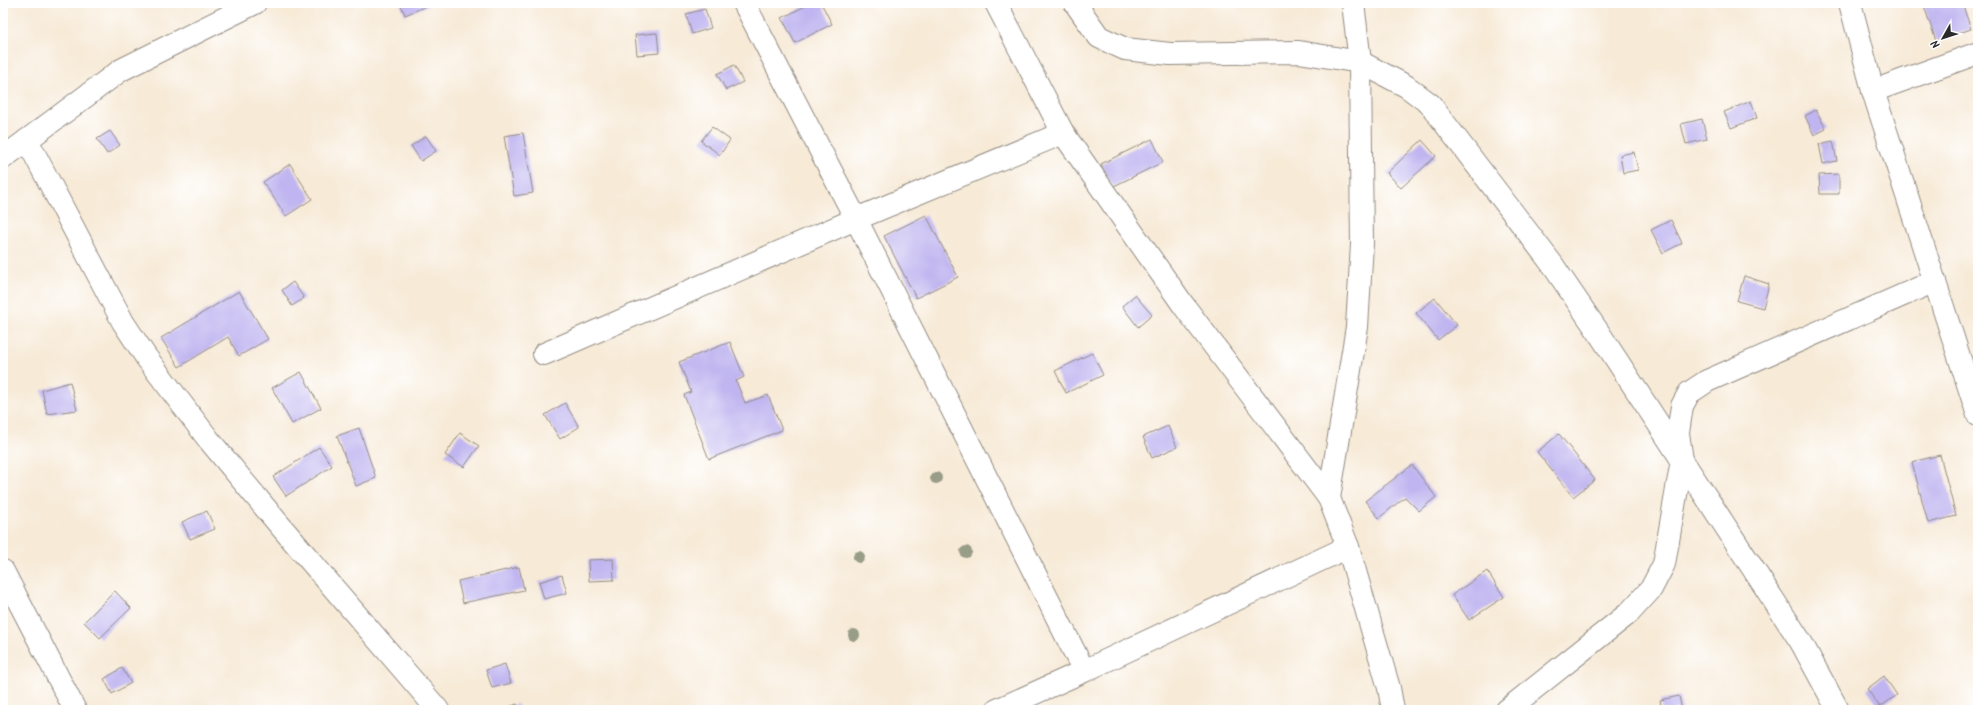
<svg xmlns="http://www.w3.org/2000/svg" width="1981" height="713" viewBox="0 0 1981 713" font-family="Kalam,sans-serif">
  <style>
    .building { fill: #c0b5f0 }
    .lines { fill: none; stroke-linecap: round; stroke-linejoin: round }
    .minor-casing { stroke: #918a81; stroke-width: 24 }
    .tertiary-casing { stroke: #918a81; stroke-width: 24 }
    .minor { stroke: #fff; stroke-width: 22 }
    .tertiary { stroke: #fff; stroke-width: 22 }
    .tree { fill: #989d88 }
  </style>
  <rect width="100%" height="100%" fill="#fff"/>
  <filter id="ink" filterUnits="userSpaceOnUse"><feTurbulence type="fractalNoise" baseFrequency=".025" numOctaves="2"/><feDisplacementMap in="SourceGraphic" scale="8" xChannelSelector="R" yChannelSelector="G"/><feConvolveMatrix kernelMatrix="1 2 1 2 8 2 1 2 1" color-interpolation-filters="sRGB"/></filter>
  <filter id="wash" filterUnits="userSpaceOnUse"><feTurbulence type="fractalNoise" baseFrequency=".012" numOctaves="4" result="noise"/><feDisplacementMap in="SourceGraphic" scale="16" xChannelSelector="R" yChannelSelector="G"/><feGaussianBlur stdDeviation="0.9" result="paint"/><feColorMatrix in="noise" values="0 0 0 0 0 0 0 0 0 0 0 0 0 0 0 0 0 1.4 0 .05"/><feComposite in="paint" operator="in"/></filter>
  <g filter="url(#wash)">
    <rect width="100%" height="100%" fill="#f7ead7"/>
    <g id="blocks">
      <g class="building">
        <path d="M400 3H428L429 5 405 15Z"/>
        <path d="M811 3H821L832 24 795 43 782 18Z"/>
        <path d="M1923 3H1962L1971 29 1936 41Z"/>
        <path d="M705 9 711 28 692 34 686 14Z"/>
        <path d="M657 33 659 53 637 55 635 35Z"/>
        <path d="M734 65 743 82 726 90 717 74Z"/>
        <path d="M1751 101 1757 118 1731 128 1724 112Z"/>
        <path d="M1816 110 1826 129 1814 135 1805 116Z"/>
        <path d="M1702 119 1707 139 1686 144 1681 124Z"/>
        <path d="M712 127 730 140 720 155 701 141Z"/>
        <path d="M110 131 120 145 107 154 97 139Z"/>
        <path d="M523 133 533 193 514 196 504 136Z"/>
        <path d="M426 136 436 151 421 161 411 146Z"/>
        <path d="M1152 139 1163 162 1112 187 1101 164Z"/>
        <path d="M1422 140 1436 156 1401 188 1387 173Z"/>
        <path d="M1833 141 1837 161 1823 164 1819 144Z"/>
        <path d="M1634 152 1638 170 1623 173 1620 155Z"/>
        <path d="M290 164 312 199 286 216 263 182Z"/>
        <path d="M1839 174V194H1820L1819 175Z"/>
        <path d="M926 215 958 277 916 298 884 236Z"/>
        <path d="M1671 220 1682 243 1663 253 1651 230Z"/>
        <path d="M1744 276 1769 284 1763 308 1737 301Z"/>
        <path d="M293 282 304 298 292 306 282 290Z"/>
        <path d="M239 291 268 339 239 356 228 337 179 367 161 338Z"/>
        <path d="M1135 295 1152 315 1138 327 1122 306Z"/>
        <path d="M1435 298 1457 325 1438 340 1416 313Z"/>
        <path d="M730 342 744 377 736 381 745 403 768 395 782 430 709 459 684 395 691 392 679 362Z"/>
        <path d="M1092 353 1103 375 1066 393 1055 371Z"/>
        <path d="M301 372 321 408 292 424 272 388Z"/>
        <path d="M70 382 77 410 47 414 42 390Z"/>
        <path d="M565 403 579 427 560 439 545 415Z"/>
        <path d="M1168 426 1177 447 1152 458 1143 437Z"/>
        <path d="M359 428 376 478 356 486 337 436Z"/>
        <path d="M460 433 479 446 464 467 445 455Z"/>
        <path d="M1559 434 1595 480 1573 497 1537 452Z"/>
        <path d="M319 447 332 466 286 496 273 477Z"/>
        <path d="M1940 455 1956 516 1928 523 1912 462Z"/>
        <path d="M1412 465 1436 497 1419 511 1405 497 1379 518 1365 501Z"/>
        <path d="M207 511 215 529 190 539 182 522Z"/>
        <path d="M613 559 614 580 589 581 588 560Z"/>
        <path d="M519 567 524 590 463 603 458 581Z"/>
        <path d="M1487 571 1504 597 1469 620 1452 595Z"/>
        <path d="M562 575 567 593 544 599 539 582Z"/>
        <path d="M115 591 131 608 100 638 84 622Z"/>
        <path d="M505 664 511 683 492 688 486 670Z"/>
        <path d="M122 668 131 683 112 694 104 679Z"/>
        <path d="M1884 676 1897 695 1880 707 1867 689Z"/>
        <path d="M1679 696 1682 710H1662L1660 700Z"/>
        <path d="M517 704 519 710H500Z"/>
      </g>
    </g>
  </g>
  <g filter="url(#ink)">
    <use href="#blocks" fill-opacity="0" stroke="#918a81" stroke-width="1"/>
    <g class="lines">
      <g class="minor-casing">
        <g id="minor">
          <path d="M744 3 856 219 1084 671 1348 547"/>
          <path d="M996 3 1063 133 1184 306 1329 498 1348 547 1389 688 1393 710"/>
          <path d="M1075 3 1099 37 1125 49 1170 54 1299 52 1360 62 1406 86 1430 104 1552 264 1599 333 1801 642 1838 710"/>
          <path d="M1850 3 1873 91 1978 415"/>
          <path d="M1873 91 1978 53"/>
          <path d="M27 140 123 322 146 357 209 440 277 522 438 710"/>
          <path d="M3 158 121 70 255 3"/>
          <path d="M544 354 856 219 1063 133"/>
          <path d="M1329 498 1357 327 1362 244 1360 62 1353 3"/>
          <path d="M997 710 1084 671"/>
          <path d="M1507 710 1629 613 1651 589 1664 564 1682 460 1678 433 1682 406 1689 393 1707 381 1935 281"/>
        </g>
      </g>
      <g class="tertiary-casing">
        <path id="tertiary" d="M3 571 75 710"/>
      </g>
      <use href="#minor" class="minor"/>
      <use href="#tertiary" class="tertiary"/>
    </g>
    <g class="tree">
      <circle cx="936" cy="478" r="6"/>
      <circle cx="966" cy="552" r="6"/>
      <circle cx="859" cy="557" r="6"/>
      <circle cx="854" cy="635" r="6"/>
    </g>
  </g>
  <rect width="1981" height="713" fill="none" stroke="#fff" stroke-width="16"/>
  <g transform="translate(1943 38) rotate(231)" stroke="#ffffff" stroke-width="3" paint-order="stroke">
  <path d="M0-3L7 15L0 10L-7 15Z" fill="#2b2b2b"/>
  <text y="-6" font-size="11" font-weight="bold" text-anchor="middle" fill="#2b2b2b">N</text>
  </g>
</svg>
